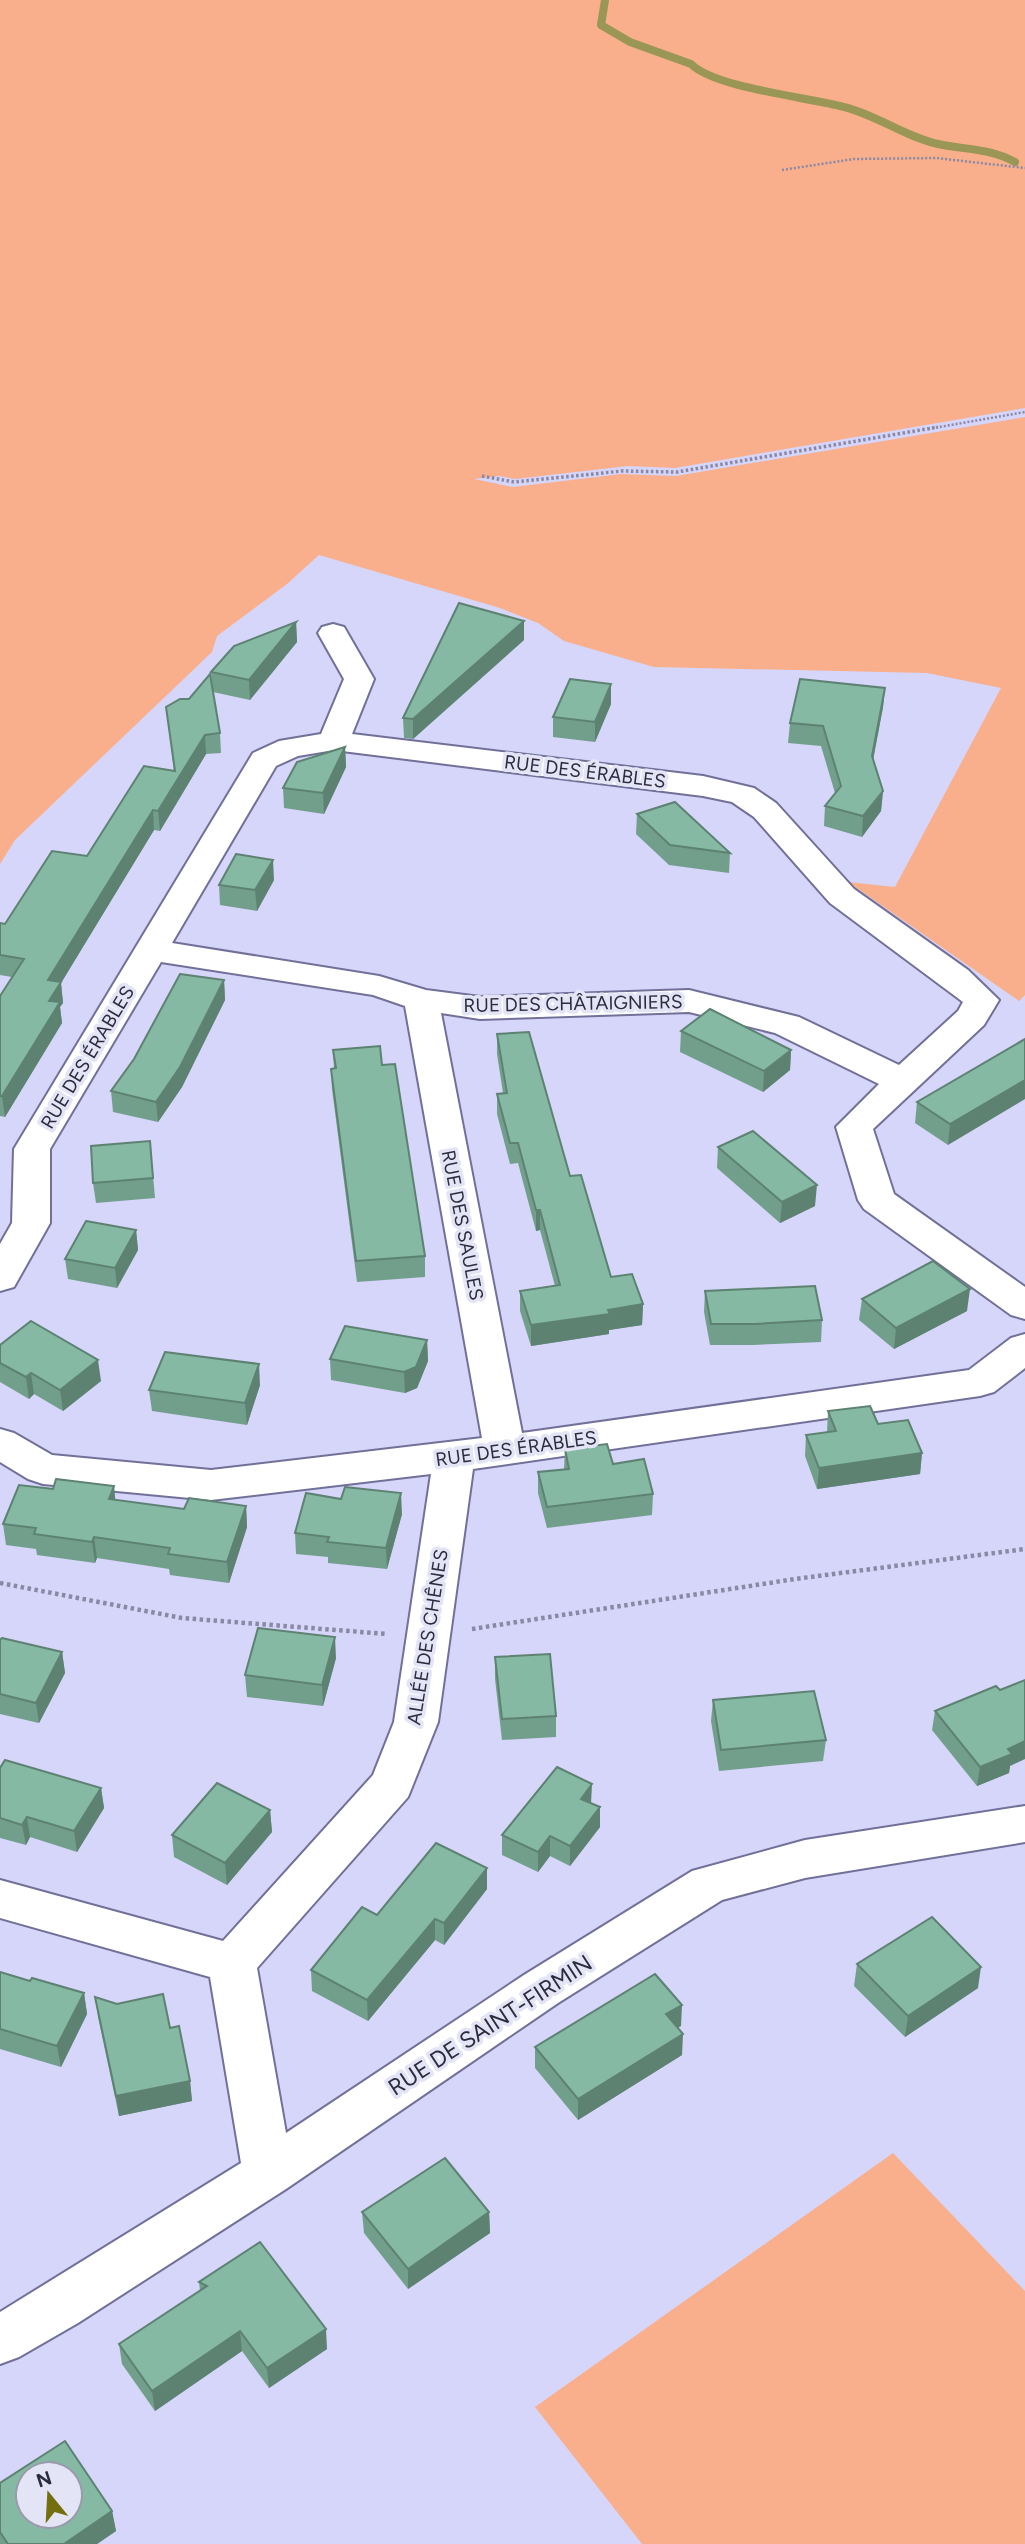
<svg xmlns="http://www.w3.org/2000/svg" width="1025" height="2544" viewBox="0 0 1025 2544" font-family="Figtree,sans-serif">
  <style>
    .green { fill: #faaf8c }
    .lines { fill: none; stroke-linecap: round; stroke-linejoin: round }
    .stream { stroke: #999656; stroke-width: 8 }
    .minor-casing { stroke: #717099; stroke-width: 4 }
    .path-far2 { stroke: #8989a5; stroke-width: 2.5; stroke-dasharray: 2 2; stroke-linecap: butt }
    .path-far1 { stroke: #8989a5; stroke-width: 3.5; stroke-dasharray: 2.5 2.5; stroke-linecap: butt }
    .path { stroke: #8989a5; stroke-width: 4.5; stroke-dasharray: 3.5 3.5; stroke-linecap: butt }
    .minor { fill: #fff; fill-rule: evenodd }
    .wall { fill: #729f8c }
    .shaded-wall { fill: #5d8272 }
    .building { fill: #85b9a3; stroke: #5d8272; stroke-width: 2; fill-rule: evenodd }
    .labels { text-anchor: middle; stroke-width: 7; stroke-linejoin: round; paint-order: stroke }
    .street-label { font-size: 19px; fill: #2c2c3d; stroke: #e4e4f7 }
    .near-street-label { font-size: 23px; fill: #2c2c3d; stroke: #e4e4f7 }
  </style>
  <rect width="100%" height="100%" fill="#d6d5fa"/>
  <g class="green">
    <path d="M0 0H1025V408L675 468 628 466 515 479 499 476 474 479 513 487 621 474 676 476 1025 417V995L1019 1001 848 882 895 887 1001 688 927 673 654 667 564 641 538 623 500 608 319 555 287 584 217 636 212 652 15 840 0 864Z"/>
    <path d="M893 2153 1025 2291V2544H642L535 2407Z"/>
  </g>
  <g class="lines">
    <path class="stream" d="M605 0 601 25 630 42 691 64C715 88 807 97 844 107 877 115 905 137 938 144 966 150 990 148 1015 162"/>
    <g class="minor-casing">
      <path id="minor" d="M333 624 344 627 374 679 352 734 703 776 754 788 776 803 854 889 968 970 999 1000 984 1025 873 1129 894 1194 1025 1287V1319L1011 1315 864 1209 858 1200 836 1127 879 1084 775 1033 689 1012 480 1019 441 1013 522 1433 969 1370 1011 1338 1025 1334V1368L994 1392 980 1396 473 1469 438 1722 408 1797 257 1968 286 2133 524 1975 692 1871 805 1840 1025 1806V1842L805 1878 722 1900 558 2003 286 2189 78 2323 19 2357 0 2364V2312L241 2163 210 1977 0 1918V1880L223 1941 373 1775 394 1722 431 1474 211 1500 43 1484 28 1479 0 1462V1429L14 1433 52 1455 211 1470 482 1438 405 1006 373 995 161 962 50 1149V1223L14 1287 0 1291V1244L12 1223 14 1149 253 753 279 741 321 734 344 679 318 633 322 627ZM334 750 703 796 732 802 754 817 830 903 963 1002 958 1011 899 1065 799 1017 689 990 480 997 426 990 379 976 172 943 276 766 298 756Z"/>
    </g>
    <g class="path-far2">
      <path d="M782 170 854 159 936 158 1025 168"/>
      <path d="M928 429 1025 412"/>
    </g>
    <path class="path-far1" d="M482 476 514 482 622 471 677 472 938 427"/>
    <g class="path">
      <path d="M0 1583 182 1618 387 1634"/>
      <path d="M472 1629 795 1579 1025 1549"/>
    </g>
    <use href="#minor" class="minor"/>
  </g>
  <g class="wall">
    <path d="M296 622 297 642 250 700 213 692 220 733 221 753 206 754 160 831 154 830 61 983 63 1003 60 1007 62 1023 5 1117 0 1116V996L12 977 0 975V923L5 924 87 856 174 771 166 707 212 689 211 672Z"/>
    <path d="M524 640 413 739 404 738 403 718Z"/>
    <path d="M611 684V704L595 742 553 737V717Z"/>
    <path d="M885 688 883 707 873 760 883 791 881 811 862 837 824 826 825 806 835 793 821 746 788 743 790 723Z"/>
    <path d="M345 747 346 767 324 814 284 808 283 788Z"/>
    <path d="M637 814 730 853 729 873 669 865 636 834Z"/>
    <path d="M274 880 257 911 220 905 219 885Z"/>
    <path d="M224 980 225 1000 182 1087 158 1122 113 1112 111 1091Z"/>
    <path d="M681 1031 791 1050 790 1070 763 1092 680 1052Z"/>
    <path d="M497 1034 570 1176 611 1277 643 1304 642 1325 609 1330V1334L531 1346 520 1311V1291L555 1286 540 1230 536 1231 518 1163 510 1164 497 1114V1094L503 1093 497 1054Z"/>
    <path d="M1025 1039 948 1145 915 1123 917 1102Z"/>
    <path d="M333 1050 382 1065 425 1256V1277L357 1282 332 1089 331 1069H334Z"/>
    <path d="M150 1141 155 1198 96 1203 93 1183Z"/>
    <path d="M718 1147 815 1206 780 1223 717 1168Z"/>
    <path d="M136 1230 138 1250 117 1288 68 1279 65 1259Z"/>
    <path d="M705 1291 822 1320 821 1342 753 1345H710L704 1312Z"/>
    <path d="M862 1299 967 1311 894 1349 859 1320Z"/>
    <path d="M427 1340 428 1361 417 1388 405 1393 331 1380 330 1359Z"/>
    <path d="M0 1345 101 1381 63 1411 34 1394 29 1399 0 1382Z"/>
    <path d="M260 1385 247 1425 152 1411 149 1390Z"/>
    <path d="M828 1411 922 1453 920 1474 817 1489 805 1456 806 1435 827 1432Z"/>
    <path d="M565 1449 613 1464 653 1494 652 1515 547 1528 538 1493V1472L564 1469Z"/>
    <path d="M114 1486 115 1500 184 1509 246 1506 247 1527 229 1583 170 1575 169 1569 97 1558 95 1563 37 1555 36 1549 6 1545 3 1524 53 1489Z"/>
    <path d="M402 1514 387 1569 328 1563V1557L296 1554 295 1533Z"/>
    <path d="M0 1640 62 1652 65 1673 39 1723 0 1714Z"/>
    <path d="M495 1657 556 1716V1737L502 1740 495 1679Z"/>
    <path d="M336 1658 323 1706 247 1697 245 1675Z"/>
    <path d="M713 1700 826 1740 823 1761 719 1771 711 1721Z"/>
    <path d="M935 1711 1010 1766 1009 1773 977 1786 932 1730Z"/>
    <path d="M0 1768 101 1788 104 1808 77 1852 30 1837 26 1845 0 1838Z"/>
    <path d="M591 1803 600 1807V1827L570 1866 550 1856 538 1872 502 1855V1835Z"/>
    <path d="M270 1810 272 1832 227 1885 174 1857 172 1835Z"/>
    <path d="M487 1868V1889L444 1945 435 1940 368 2021 312 1991 311 1970 377 1915Z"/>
    <path d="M857 1964 978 1988 905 2037 854 1986Z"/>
    <path d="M0 1972 30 1981 84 1993 87 2014 61 2067 0 2049Z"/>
    <path d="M95 1997 170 2028 190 2081 192 2101 119 2116 98 2017Z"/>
    <path d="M681 2026 678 2027 682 2055 578 2120 535 2068V2047Z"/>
    <path d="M362 2212H489L490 2233 408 2289 364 2233Z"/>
    <path d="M199 2282 327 2349 269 2388 242 2351 155 2411 122 2364 119 2344 200 2291Z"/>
    <path d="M0 2483 112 2511 116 2531 97 2544H0Z"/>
  </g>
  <g class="shaded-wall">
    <path d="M524 621V640L413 739V719Z"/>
    <path d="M296 622 297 642 250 700 249 680Z"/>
    <path d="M611 684V704L595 742V722Z"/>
    <path d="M885 688 883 707 870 776 872 756Z"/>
    <path d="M205 735 206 754 160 831 158 811Z"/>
    <path d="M345 747 346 767 324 814 323 793Z"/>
    <path d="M883 791 881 811 862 837 863 816Z"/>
    <path d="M153 810 154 830 61 983 63 1003 60 1007 62 1023 5 1117 2 1096 48 980Z"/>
    <path d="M273 860 274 880 257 911 255 890Z"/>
    <path d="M224 980 225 1000 182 1087 158 1122 156 1102Z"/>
    <path d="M791 1050 790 1070 763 1092 764 1071Z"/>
    <path d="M1025 1080V1099L948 1145 950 1124Z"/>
    <path d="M817 1185 815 1206 780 1223 782 1202Z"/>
    <path d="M536 1210H540V1230L536 1231Z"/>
    <path d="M136 1230 138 1250 117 1288 115 1268Z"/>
    <path d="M970 1289 967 1311 894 1349 896 1328Z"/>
    <path d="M643 1304 642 1325 609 1330V1334L531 1346V1325Z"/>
    <path d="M427 1340 428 1361 417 1388 405 1393 404 1372Z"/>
    <path d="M98 1360 101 1381 63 1411 60 1390Z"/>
    <path d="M259 1364 260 1385 247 1425 245 1403Z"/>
    <path d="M31 1373 34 1394 29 1399 26 1377Z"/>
    <path d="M922 1453 920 1474 817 1489 819 1468Z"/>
    <path d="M114 1486 116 1507 109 1499Z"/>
    <path d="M401 1493 402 1514 387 1569 386 1548Z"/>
    <path d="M246 1506 247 1527 229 1583 227 1562Z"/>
    <path d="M94 1537 97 1558 95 1563 92 1542Z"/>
    <path d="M335 1637 336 1658 323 1706 322 1685Z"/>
    <path d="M62 1652 65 1673 39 1723 36 1703Z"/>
    <path d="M1025 1741V1759L1010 1766 1009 1773 977 1786 980 1767 1008 1749Z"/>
    <path d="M592 1784 591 1804 581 1799Z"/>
    <path d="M101 1788 104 1808 77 1852 74 1831Z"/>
    <path d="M600 1807V1827L570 1866V1846Z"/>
    <path d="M270 1810 272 1832 227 1885 225 1863Z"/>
    <path d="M27 1817 30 1837 26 1845 22 1825Z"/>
    <path d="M550 1836V1856L538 1872V1852Z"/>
    <path d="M487 1868V1889L444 1945V1923Z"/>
    <path d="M435 1919V1940L368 2021 367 2000Z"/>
    <path d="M981 1967 978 1988 905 2037 908 2016Z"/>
    <path d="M84 1993 87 2014 61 2067 57 2046Z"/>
    <path d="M682 2005 681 2026 665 2035 666 2014Z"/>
    <path d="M683 2034 682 2055 578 2120V2099Z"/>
    <path d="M190 2081 192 2101 119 2116 116 2096Z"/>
    <path d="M489 2212 490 2233 408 2289V2269Z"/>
    <path d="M326 2329 327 2349 269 2388 267 2368Z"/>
    <path d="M240 2331 242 2351 155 2411 152 2391Z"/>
    <path d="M112 2511 116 2531 97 2544H64Z"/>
  </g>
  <g class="building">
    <path d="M459 603 524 621 413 719 403 718Z"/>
    <path d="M296 622 249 680 211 672 234 646Z"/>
    <path d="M210 674 220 733 205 735 158 811 153 810 48 980 61 982 49 1001 60 1002 2 1096H0V996L24 959 0 955V923L5 924 52 851 87 856 144 766 175 771 166 707 180 699H189Z"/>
    <path d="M570 679 611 684 595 722 553 717Z"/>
    <path d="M800 679 885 688 872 756 883 791 863 816 825 806 841 786 823 726 790 723Z"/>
    <path d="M345 747 323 793 283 788 297 762Z"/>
    <path d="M675 802 730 853 670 845 637 814Z"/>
    <path d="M236 854 273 860 255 890 219 885Z"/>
    <path d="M180 974 224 980 180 1067 156 1102 111 1091 134 1059Z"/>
    <path d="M710 1009 791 1050 764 1071 681 1031Z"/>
    <path d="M529 1032 570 1176 581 1175 611 1277 632 1274 643 1304 608 1310 610 1314 531 1325 520 1291 560 1285 540 1210H536L518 1143H510L497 1094 507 1093 497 1034Z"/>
    <path d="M1025 1039V1080L950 1124 917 1102Z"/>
    <path d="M380 1046 382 1065 395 1064 425 1256 356 1261 331 1069 336 1068 333 1050Z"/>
    <path d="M753 1131 817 1185 782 1202 718 1147Z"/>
    <path d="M150 1141 153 1178 93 1183 91 1146Z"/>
    <path d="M86 1221 136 1230 115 1268 65 1259Z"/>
    <path d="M933 1261 970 1289 896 1328 862 1299Z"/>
    <path d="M815 1286 822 1320 755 1324H711L705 1291Z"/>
    <path d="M31 1321 98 1360 60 1390 31 1373 26 1377 0 1363V1345Z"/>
    <path d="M345 1326 427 1340 416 1367 404 1372 330 1359Z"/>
    <path d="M165 1352 259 1364 245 1403 149 1390Z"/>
    <path d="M870 1406 878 1424 908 1420 922 1453 819 1468 806 1435 836 1431 828 1411Z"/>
    <path d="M607 1444 613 1464 644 1459 653 1494 547 1507 538 1472 569 1469 565 1449Z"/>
    <path d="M56 1479 114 1486 109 1499 184 1509 189 1498 246 1506 227 1562 168 1554 170 1548 94 1537 92 1542 34 1534 36 1528 3 1524 19 1485 53 1489Z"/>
    <path d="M345 1487 401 1493 386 1548 327 1542 329 1537 295 1533 306 1493 341 1499Z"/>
    <path d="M258 1628 335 1637 322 1685 245 1675Z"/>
    <path d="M2 1638 62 1652 36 1703 0 1694V1640Z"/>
    <path d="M550 1654 556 1716 502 1719 495 1657Z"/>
    <path d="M1025 1680V1741L1008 1749 1012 1754 980 1767 935 1711 996 1686 1000 1690Z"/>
    <path d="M814 1691 826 1740 721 1750 713 1700Z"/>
    <path d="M5 1760 101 1788 74 1831 27 1817 22 1825 0 1818V1768Z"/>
    <path d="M557 1767 592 1784 581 1799 600 1807 570 1846 550 1836 538 1852 502 1835Z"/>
    <path d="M217 1783 270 1810 225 1863 172 1835Z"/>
    <path d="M436 1843 487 1868 444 1923 435 1919 367 2000 311 1970 362 1907 377 1915Z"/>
    <path d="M932 1917 981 1967 908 2016 857 1964Z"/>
    <path d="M0 1972 30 1981 32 1978 84 1993 57 2046 0 2029Z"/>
    <path d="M655 1974 682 2005 666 2014 683 2034 578 2099 535 2047Z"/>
    <path d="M163 1994 170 2028 179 2026 190 2081 116 2096 95 1997 117 2004Z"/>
    <path d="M445 2158 489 2212 408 2269 362 2212Z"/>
    <path d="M260 2242 326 2329 267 2368 240 2331 152 2391 119 2344 207 2286 199 2282Z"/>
    <path d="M65 2441 112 2511 64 2544H8L0 2532V2483ZM28 2474H70V2516H28Z"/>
  </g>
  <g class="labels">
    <g class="street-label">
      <text transform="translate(585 771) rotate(7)" y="7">RUE DES ÉRABLES</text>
      <text transform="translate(573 1003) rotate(-1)" y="7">RUE DES CHÂTAIGNIERS</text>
      <text transform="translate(87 1057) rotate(-59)" y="7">RUE DES ÉRABLES</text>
      <text transform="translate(463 1225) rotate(79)" y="7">RUE DES SAULES</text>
      <text transform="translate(516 1448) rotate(-8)" y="7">RUE DES ÉRABLES</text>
      <text transform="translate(427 1637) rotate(-81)" y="7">ALLÉE DES CHÊNES</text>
    </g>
    <g class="near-street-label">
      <text transform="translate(490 2025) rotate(-33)" y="8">RUE DE SAINT-FIRMIN</text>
    </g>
  </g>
  <g transform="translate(49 2495) rotate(342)"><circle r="33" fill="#e4e4f7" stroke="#9a9aad" stroke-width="2"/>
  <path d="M0-5L12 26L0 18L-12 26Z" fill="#736e0e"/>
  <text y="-10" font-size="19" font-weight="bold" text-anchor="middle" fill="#2c2c3d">N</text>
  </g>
</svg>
